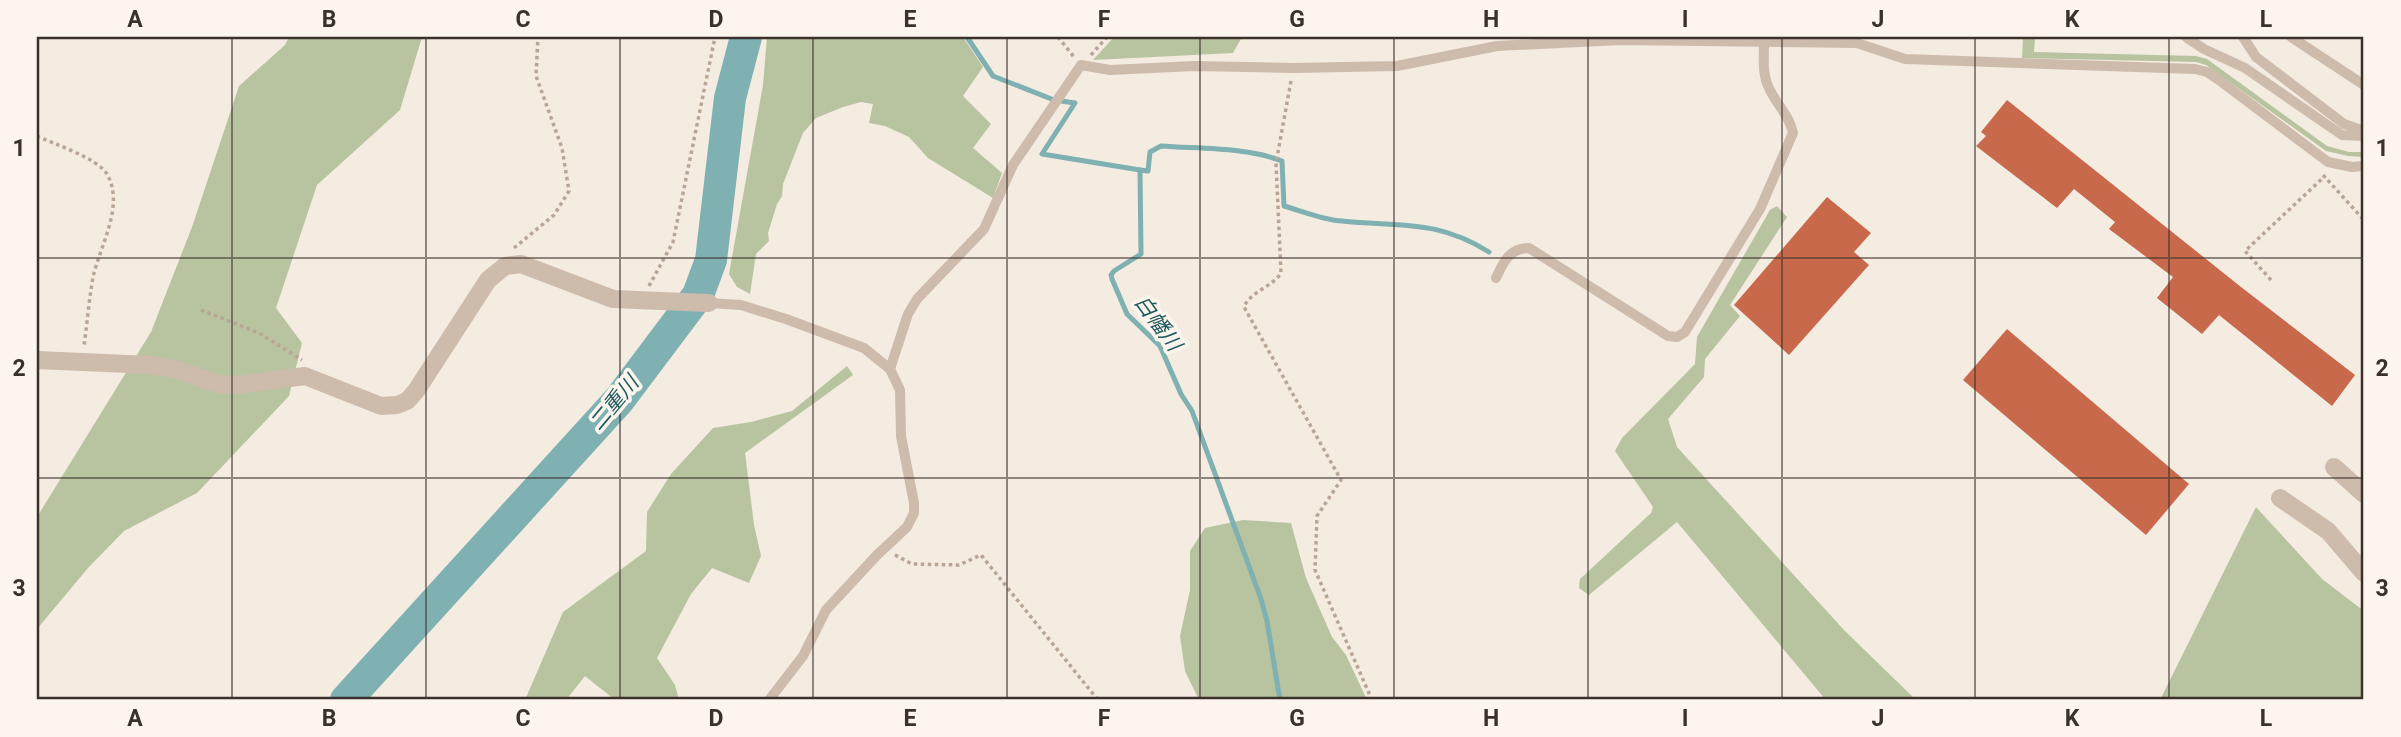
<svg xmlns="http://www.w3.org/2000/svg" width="2401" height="737" viewBox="0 0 2401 737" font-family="Roboto,'Noto Sans JP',sans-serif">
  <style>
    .green { fill: #b8c4a0 }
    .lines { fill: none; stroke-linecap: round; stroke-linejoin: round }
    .stream { stroke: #7fb0b2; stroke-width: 5 }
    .river { stroke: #7fb0b2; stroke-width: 32 }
    .building { fill: #c8694b }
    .path { stroke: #b9a596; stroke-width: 3.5; stroke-dasharray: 3.5 3.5; stroke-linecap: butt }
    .service { stroke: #cdbbac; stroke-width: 10 }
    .minor { stroke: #cdbbac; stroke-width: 18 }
    .grid { fill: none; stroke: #3b302b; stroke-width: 2; stroke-opacity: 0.55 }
    .labels { text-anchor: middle; stroke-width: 7; stroke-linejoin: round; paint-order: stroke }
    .water-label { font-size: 21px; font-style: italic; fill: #1f5a5e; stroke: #fbf5ee }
    .neatline { fill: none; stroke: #3b302b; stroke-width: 2.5 }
    .grid-label { font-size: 23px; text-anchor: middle; font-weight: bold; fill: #3b302b }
  </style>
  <rect width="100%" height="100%" fill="#f4ebe1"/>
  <g class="green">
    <path d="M289 37H422L400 110 317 185 276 308 302 343 289 396 197 493 124 531 88 568 37 629V517L151 332 192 227 239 86 285 45Z"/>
    <path d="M767 37H963L983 67 963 96 991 124 973 148 1002 173 993 198 928 158 909 137 885 126 869 123 873 104 861 102 843 107 816 118 803 133 783 184 782 196 777 204 768 233 769 241 756 254 750 294 737 287 729 274 763 85Z"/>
    <path d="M1114 37H1242L1233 53 1093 60Z"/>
    <path d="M2023 39H2035L2034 52 2196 56 2207 59 2327 146 2349 152H2364V157L2348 156 2326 151 2206 65 2196 62 2022 58Z"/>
    <path d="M1777 206 1787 217 1730 305 1740 316 1705 359 1704 377 1668 419 1677 447 1844 630 1916 700H1826L1677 522 1589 595 1579 588 1580 579 1651 513 1653 507 1615 451 1622 438 1695 364 1697 337 1770 210Z"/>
    <path d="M847 366 853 375 745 453 754 525 761 556 749 583 712 568 691 594 657 658 675 685 679 700H615L585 676 566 700H525L563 612 646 551 647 512 671 474 713 428 751 422 792 411Z"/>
    <path d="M2256 507 2322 579 2364 611V700H2160Z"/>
    <path d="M1243 520 1291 523 1306 578 1332 637 1346 655 1367 700H1199L1185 671 1180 636 1190 590V551L1205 528Z"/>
  </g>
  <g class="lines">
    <g class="stream">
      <path d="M967 37 993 76 1054 100 1075 103 1042 154 1140 170 1141 254 1114 271 1111 275 1112 279 1127 314 1160 346 1181 394 1192 411 1261 599 1267 621 1280 700"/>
      <path d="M1140 170 1148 171 1150 152 1161 146C1200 149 1245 147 1282 161L1284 206C1302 211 1323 220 1342 221 1400 227 1436 219 1489 252"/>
    </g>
    <path class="river" d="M346 700 619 400 698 295 711 260 730 98 746 37"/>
  </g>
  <g class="building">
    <path d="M2007 100 2241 287 2355 375 2332 406 2219 315 2202 334 2157 298 2173 277 2109 229 2115 222 2074 189 2057 208 1976 146 1986 136 1981 132Z"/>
    <path d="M1827 197 1871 233 1854 252 1869 265 1789 355 1734 305Z"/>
    <path d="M2007 329 2189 484 2146 535 1963 380Z"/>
  </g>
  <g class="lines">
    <g class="path">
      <path d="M1058 37 1074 57"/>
      <path d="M1091 55 1107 37"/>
      <path d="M1291 81 1276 163 1281 273C1272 287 1250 292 1244 307L1341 480 1317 516 1315 570 1372 700"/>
      <path d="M37 136C54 144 97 158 107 174 125 205 100 246 93 277 89 300 87 324 84 346"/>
      <path d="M2323 175 2364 220"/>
      <path d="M514 248 554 215 569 191 562 148 536 76 538 37"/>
      <path d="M2271 280 2245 251 2325 176"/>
      <path d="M649 286 673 242 715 37"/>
      <path d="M201 310 259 333 302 360"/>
      <path d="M895 555 912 564 959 565 981 555 1098 700"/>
    </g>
    <g class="service">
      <path d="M2186 37 2204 49 2245 68 2342 135 2364 136"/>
      <path d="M2243 37 2256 57 2344 124 2364 131"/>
      <path d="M2291 37 2364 85"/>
      <path d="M1496 278C1503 263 1509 248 1529 248L1668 336 1677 337 1685 332 1760 209 1793 133C1790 116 1776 104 1769 88 1762 75 1764 57 1764 43"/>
      <path d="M709 303 741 305 786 319 864 348 890 369 900 390 901 436 914 503V513L907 527 877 555 826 610 803 656 769 700"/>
      <path d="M890 369 908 314 917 299 984 229 1013 165 1081 65 1110 70 1194 66 1294 68 1397 66 1497 46 1621 40 1857 43 1905 59 2195 69 2207 72 2219 80 2328 162 2352 167 2364 166"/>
    </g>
    <g class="minor">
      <path d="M37 360 150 365 175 369 218 384 237 385 305 376 381 406 397 405 407 401 416 391 488 280 505 266 521 264 613 299 709 303"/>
      <path d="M2334 467 2364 494"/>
      <path d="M2280 498 2328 531 2364 573"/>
    </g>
  </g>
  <path class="grid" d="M232 37V700M426 37V700M620 37V700M813 37V700M1007 37V700M1200 37V700M1394 37V700M1588 37V700M1782 37V700M1975 37V700M2169 37V700M37 258H2364M37 478H2364"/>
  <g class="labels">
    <g class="water-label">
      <text transform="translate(1158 323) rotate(54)" y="7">白幡川</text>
      <text transform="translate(614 403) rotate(-50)" y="7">二重川</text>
    </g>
  </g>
  <rect width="2401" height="737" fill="none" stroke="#fbf5ee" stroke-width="77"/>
  <rect x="38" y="38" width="2324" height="660" class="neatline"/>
  <g class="grid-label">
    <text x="135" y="27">A</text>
    <text x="329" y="27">B</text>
    <text x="523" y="27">C</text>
    <text x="716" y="27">D</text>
    <text x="910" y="27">E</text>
    <text x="1104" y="27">F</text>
    <text x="1297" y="27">G</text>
    <text x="1491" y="27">H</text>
    <text x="1685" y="27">I</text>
    <text x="1878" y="27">J</text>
    <text x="2072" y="27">K</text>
    <text x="2266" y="27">L</text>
    <text x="19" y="156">1</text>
    <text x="2382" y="156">1</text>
    <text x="19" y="376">2</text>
    <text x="2382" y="376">2</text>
    <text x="19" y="596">3</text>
    <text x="2382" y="596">3</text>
    <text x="135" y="726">A</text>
    <text x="329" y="726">B</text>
    <text x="523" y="726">C</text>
    <text x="716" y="726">D</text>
    <text x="910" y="726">E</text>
    <text x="1104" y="726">F</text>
    <text x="1297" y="726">G</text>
    <text x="1491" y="726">H</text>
    <text x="1685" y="726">I</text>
    <text x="1878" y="726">J</text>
    <text x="2072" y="726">K</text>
    <text x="2266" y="726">L</text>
  </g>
</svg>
